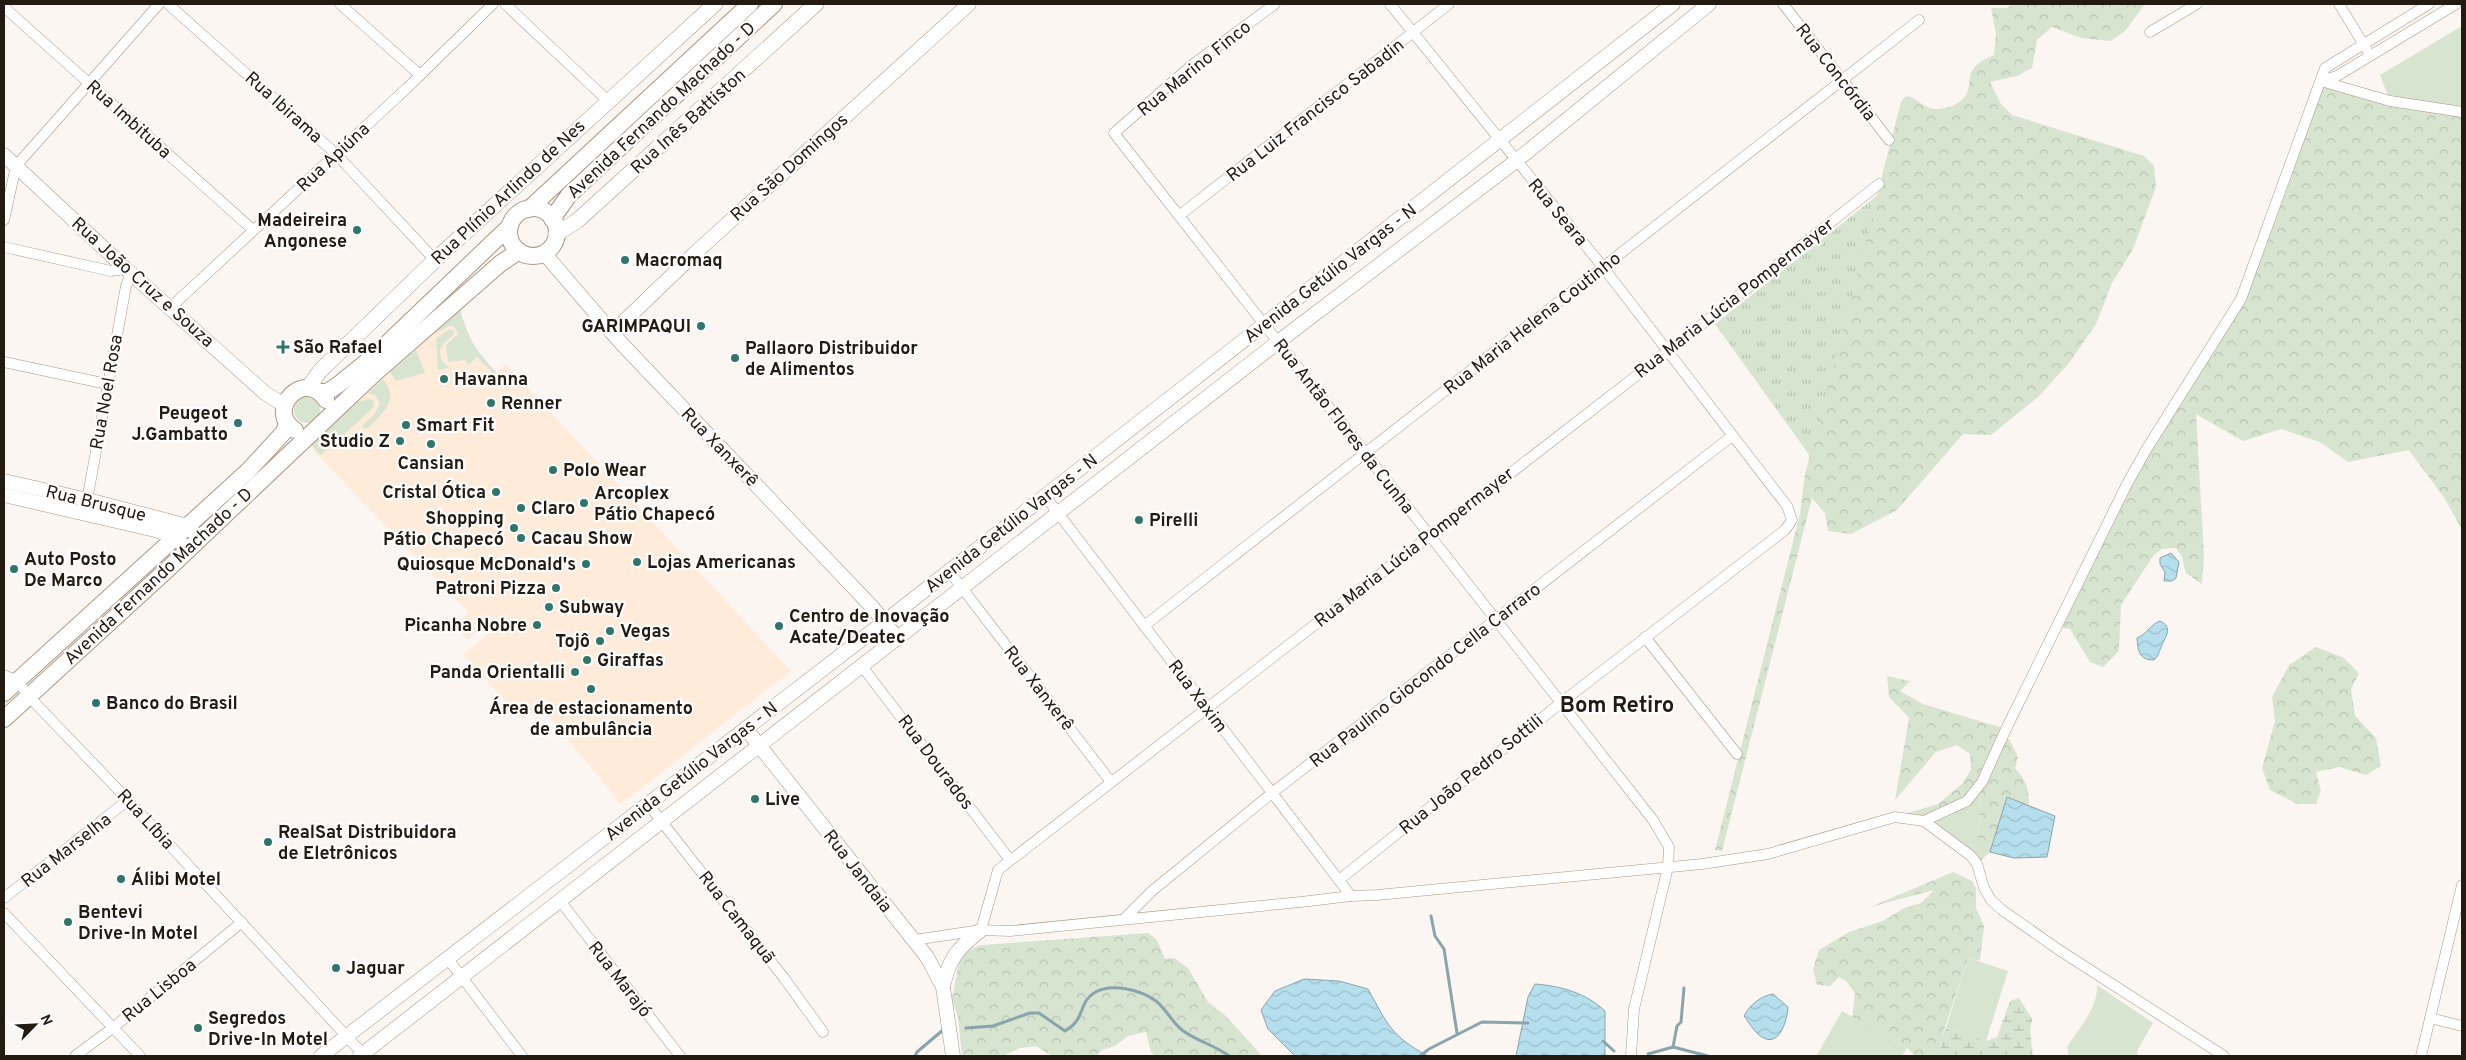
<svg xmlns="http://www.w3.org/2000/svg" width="2466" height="1060" viewBox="0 0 2466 1060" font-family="Overpass,sans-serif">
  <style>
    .built { fill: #feebda }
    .grass { fill: #d7e4d0 }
    .forest { fill: url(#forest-crowns) }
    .wetland { fill: url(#wetland-marsh) }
    .park { fill: url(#park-tufts) }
    .water { fill: url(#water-waves); stroke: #8aa4ab }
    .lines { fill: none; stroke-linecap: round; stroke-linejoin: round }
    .stream { stroke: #8aa4ab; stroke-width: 3 }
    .minor-casing { stroke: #ad9580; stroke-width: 11 }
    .tertiary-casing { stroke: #ad9580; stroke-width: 15 }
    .secondary-casing { stroke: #ad9580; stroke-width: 16 }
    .primary-casing { stroke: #ad9580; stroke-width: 18 }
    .minor { stroke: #fff; stroke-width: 10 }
    .tertiary { stroke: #fff; stroke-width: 14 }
    .secondary { stroke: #fff; stroke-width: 15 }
    .primary { stroke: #fff; stroke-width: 16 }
    .poi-dot { fill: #2e756c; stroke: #fff; stroke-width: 2 }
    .labels { text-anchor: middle; stroke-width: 4.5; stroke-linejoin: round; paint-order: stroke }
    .street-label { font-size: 18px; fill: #231a12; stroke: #fff }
    .poi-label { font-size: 18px; font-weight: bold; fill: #231a12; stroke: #fff; text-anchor: start }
    .district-label { font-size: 22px; font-weight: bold; fill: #231a12; stroke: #fff }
  </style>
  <defs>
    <pattern id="forest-crowns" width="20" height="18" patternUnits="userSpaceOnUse" patternTransform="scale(1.25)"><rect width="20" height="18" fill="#d7e4d0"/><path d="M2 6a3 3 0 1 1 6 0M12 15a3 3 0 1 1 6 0" fill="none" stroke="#b8c3b2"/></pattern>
    <pattern id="wetland-marsh" width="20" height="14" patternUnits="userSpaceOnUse" patternTransform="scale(1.25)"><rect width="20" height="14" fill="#d7e4d0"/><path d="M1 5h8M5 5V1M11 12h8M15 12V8" fill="none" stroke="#b8c3b2"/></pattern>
    <pattern id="park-tufts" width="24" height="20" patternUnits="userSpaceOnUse" patternTransform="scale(1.25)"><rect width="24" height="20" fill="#d7e4d0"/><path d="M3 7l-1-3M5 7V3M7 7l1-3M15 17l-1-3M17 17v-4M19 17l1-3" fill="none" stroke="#b8c3b2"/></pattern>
    <pattern id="water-waves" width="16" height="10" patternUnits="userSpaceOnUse" patternTransform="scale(1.25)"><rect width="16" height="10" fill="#b6dfed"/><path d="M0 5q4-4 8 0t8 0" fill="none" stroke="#9cbfca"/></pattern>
  </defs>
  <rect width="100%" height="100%" fill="#fbf6f2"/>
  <path class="built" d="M460 310 469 339 479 354 496 372 506 364 791 671 629 798 620 803 540 705 522 720 463 655 489 633 483 627 468 640 455 625 469 613 309 446Z"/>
  <g class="grass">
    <path d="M2462 26V112L2390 101 2380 75Z"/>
    <path d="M460 310C469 340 475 349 496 372L494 374 477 357 467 366 468 362 464 360 448 362 446 345 458 334 454 326H449L433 335Z"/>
    <path d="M450 329 454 331 453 335C443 345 435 347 444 364L450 367 438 370 436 338Z"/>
    <path d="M416 350 425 373 396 381 390 372Z"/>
    <path d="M383 379C396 396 390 406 376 420 372 424 369 428 364 429L362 426 374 415 380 403 375 395 368 393Z"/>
    <circle cx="307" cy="410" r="13"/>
    <path d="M368 399 374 401 373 408 321 455 311 445 358 402Z"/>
    <path d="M1982 782 1978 838 1971 856 1924 821Z"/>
    <path d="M1968 958 2008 971 1986 1041 1946 1028Z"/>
    <path d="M2097 985 2153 1023 2137 1051 2138 1056H2069L2067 1047C2079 1028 2098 1009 2097 985Z"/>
    <path d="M1842 1011 1907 1048 1902 1056 1817 1055Z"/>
  </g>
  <g class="forest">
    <path d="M2013 4H2145L2125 31 2111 41 2081 38 2052 27 2037 40 2032 68 2017 76 1990 82 2001 104 2012 115 2144 156 2154 166 2156 187 2133 249 2112 283 2096 324 2069 363 2038 397 1991 435 1963 434 1897 510 1851 534 1828 531 1825 513 1812 498 1722 851 1715 850 1800 514 1805 474 1901 102 1906 96C1918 98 1923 109 1937 109 1949 109 1965 102 1968 90 1970 84 1969 76 1972 71 1976 63 1986 58 1994 55L1996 34 1991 8H2007Z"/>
    <path d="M2321 81 2462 112V530L2445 499 2409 450 2348 462 2320 442 2281 429 2243 441 2196 414 2204 555 2202 584 2186 573 2182 557 2176 548 2162 549 2153 556 2121 605 2119 651 2103 667 2090 662 2070 629 2058 627 2127 484 2241 299Z"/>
    <path d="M2316 647 2344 658 2359 673 2351 689 2355 716 2376 738 2381 766 2366 775 2339 767 2316 772 2321 791 2316 804H2297L2270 790 2262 768 2275 721 2272 697 2289 665Z"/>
    <path d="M1887 676 1910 681 1900 691 1923 704 2006 729 2002 737 2009 739 2018 757 2015 768C2027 780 2029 791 2029 807L2007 798 1990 852 1977 864 1971 856 1978 838 1982 783 1967 801 1924 821 1895 817 1938 804 1962 784 1971 770 1970 754 1957 745 1936 752 1895 800 1909 718 1889 697Z"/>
    <path d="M1953 872 1972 881 1976 888V908L1984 926 1980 961 1968 958 1941 1039 1940 1056H1915L1907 1048 1852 1017 1855 993 1846 981 1839 977 1830 986 1817 985 1813 969 1819 950 1849 932 1883 921 1904 908 1921 903 1934 890 1870 907Z"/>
    <path d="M1148 933 1157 940 1165 959 1174 958 1188 968 1208 1002 1226 1016 1262 1056H1155L1151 1052 1146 1032 1128 1036 1115 1046 1102 1050 1096 1056H1052L1036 1046 1020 1048 1002 1056H962L958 1017 952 999 959 962 967 950 982 945Z"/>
  </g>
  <path class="wetland" d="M2019 998 2032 1019 2030 1031 2033 1056H1940L1941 1039 1946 1028 1986 1041 1997 1037 2010 1001Z"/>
  <path class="park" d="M1878 195 1810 456 1715 324Z"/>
  <g class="water">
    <path d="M2171 553 2179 562 2176 578 2172 581H2164L2165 572 2160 564V558Z"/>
    <path d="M2160 621C2173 627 2166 636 2162 645 2159 651 2159 656 2154 660 2139 660 2138 651 2137 638 2147 634 2151 624 2160 621Z"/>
    <path d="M2007 797 2055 816 2047 857 2014 858 1990 852Z"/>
    <path d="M1304 979 1339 981 1368 989C1388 1025 1391 1036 1428 1056H1295L1268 1029 1261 1010 1275 991Z"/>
    <path d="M1535 984C1561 986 1586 993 1605 1011V1056H1516L1528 997Z"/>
    <path d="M1773 994 1788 1007C1787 1021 1779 1051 1759 1035 1753 1030 1748 1021 1744 1016 1750 1005 1760 996 1773 994Z"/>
  </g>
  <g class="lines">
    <g class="stream">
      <path d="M1431 916 1435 936 1444 949 1457 1033"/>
      <path d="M966 1028 993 1026 1030 1013H1039L1065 1031C1086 1019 1078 1003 1094 993 1111 982 1141 990 1156 1001 1166 1009 1172 1022 1182 1030 1196 1041 1215 1045 1229 1056"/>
      <path d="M1603 1041 1614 1051"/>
      <path d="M1673 1047 1677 1026 1681 1022 1684 988"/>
      <path d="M1648 1054 1673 1047 1708 1056"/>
      <path d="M915 1056 917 1052 943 1030"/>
      <path d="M1420 1056 1429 1049 1482 1022 1528 1023"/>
    </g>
    <g class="minor-casing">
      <g id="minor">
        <path d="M168 4 336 154 435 260"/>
        <path d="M340 4 420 75"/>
        <path d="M505 4 607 100"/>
        <path d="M1275 4 1192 65 1114 133 1653 820 1669 847 1668 867 1634 1009 1631 1056"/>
        <path d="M1783 4 1889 140"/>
        <path d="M2339 4 2367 50"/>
        <path d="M4 7 253 230"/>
        <path d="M2150 32 2197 4"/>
        <path d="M2321 81 2337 76 2456 4"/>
        <path d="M2321 81 2390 101 2462 112"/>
        <path d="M1180 215 1449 4"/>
        <path d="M4 220 16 166 159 4"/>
        <path d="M4 247 111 271 126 269"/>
        <path d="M171 307 407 88 493 4"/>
        <path d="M4 362 107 384"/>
        <path d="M1045 496 1351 896"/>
        <path d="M86 506 126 286 131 273"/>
        <path d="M949 571 1111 782"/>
        <path d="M1144 626 1919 20"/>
        <path d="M1645 637 1737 754"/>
        <path d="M861 665 1010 860"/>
        <path d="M4 675 16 680 36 704 128 800 363 1054"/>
        <path d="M648 804 784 978 823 1032"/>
        <path d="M1924 821 1971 856 1977 864 1984 888 1991 900 2002 910 2059 950 2224 1056"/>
        <path d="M1339 880 1562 702 1785 530 1792 520 1787 506 1603 267 1390 4"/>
        <path d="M4 898 128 800"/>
        <path d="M561 902 680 1056"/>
        <path d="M4 913 140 1056"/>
        <path d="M1124 919 1152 891 1272 793 1732 436"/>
        <path d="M981 930 998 870 1667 352 1879 184"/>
        <path d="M914 940 981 930 1010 931 1301 902 1351 896 1377 895 1702 864 1768 854 1895 817 1924 821 1967 801 1982 782 2006 729 2127 484 2146 450 2241 299 2325 68 2429 4"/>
        <path d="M448 959 522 1056"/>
        <path d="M2430 1018 2462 1026"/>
        <path d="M75 1056 114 1027 242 922"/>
        <path d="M2421 1056 2462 885"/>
      </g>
    </g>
    <g class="tertiary-casing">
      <g id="tertiary">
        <path d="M4 155 126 269 265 393 284 405"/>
        <path d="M544 253 622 344 873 608 897 638"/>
        <path d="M612 333 693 255 969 4"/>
        <path d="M4 481 88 500 188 526 194 533"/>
        <path d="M4 495 155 530 175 537 182 544"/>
        <path d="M746 729 927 957 943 987 953 1056"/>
        <path d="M943 987C949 958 958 948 981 930"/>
        <path d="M321 1056 888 619 1673 4"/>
        <path d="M360 1056 1278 342 1516 161 1709 4"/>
      </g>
    </g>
    <g class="secondary-casing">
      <g id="secondary">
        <path d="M556 234 577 221 816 4"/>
        <path d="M308 388 320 371 435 260 715 4"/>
      </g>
    </g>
    <g class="primary-casing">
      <g id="primary">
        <circle cx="533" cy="232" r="24"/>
        <path d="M529 209 750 4"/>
        <path d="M552 219 569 195 774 4"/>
        <path d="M320 392H327L338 385 375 355 510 226"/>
        <path d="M295 430C264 410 305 367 326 400"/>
        <path d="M4 693 247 472 284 432 287 423"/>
        <path d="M4 719 170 567 375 373 501 263 519 251"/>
      </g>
    </g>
    <use href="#minor" class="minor"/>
    <use href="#tertiary" class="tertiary"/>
    <use href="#secondary" class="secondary"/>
    <use href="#primary" class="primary"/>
  </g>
  <g class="poi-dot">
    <circle cx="357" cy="230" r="5"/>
    <circle cx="625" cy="260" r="5"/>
    <circle cx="701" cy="326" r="5"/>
    <path d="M280.5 339.5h5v5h5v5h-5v5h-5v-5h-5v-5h5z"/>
    <circle cx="735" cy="358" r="5"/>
    <circle cx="444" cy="379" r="5"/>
    <circle cx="491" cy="403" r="5"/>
    <circle cx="238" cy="423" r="5"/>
    <circle cx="406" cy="425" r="5"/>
    <circle cx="400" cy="441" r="5"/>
    <circle cx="431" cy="444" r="5"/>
    <circle cx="553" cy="470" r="5"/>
    <circle cx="496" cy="492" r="5"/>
    <circle cx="584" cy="503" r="5"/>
    <circle cx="521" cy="508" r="5"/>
    <circle cx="1139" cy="520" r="5"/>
    <circle cx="514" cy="528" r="5"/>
    <circle cx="521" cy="538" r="5"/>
    <circle cx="637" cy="562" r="5"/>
    <circle cx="586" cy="564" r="5"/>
    <circle cx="14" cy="569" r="5"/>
    <circle cx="556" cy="588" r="5"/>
    <circle cx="549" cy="607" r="5"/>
    <circle cx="537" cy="625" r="5"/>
    <circle cx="779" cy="626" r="5"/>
    <circle cx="610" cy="631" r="5"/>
    <circle cx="600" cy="641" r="5"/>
    <circle cx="587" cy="660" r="5"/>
    <circle cx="575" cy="672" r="5"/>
    <circle cx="591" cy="689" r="5"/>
    <circle cx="96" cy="703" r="5"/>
    <circle cx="755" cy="799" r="5"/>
    <circle cx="268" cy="842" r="5"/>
    <circle cx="121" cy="879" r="5"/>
    <circle cx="68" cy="922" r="5"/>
    <circle cx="336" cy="968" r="5"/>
    <circle cx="198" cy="1028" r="5"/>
  </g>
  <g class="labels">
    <g class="street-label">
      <text transform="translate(1194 68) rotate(-39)" y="6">Rua Marino Finco</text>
      <text transform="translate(1836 72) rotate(52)" y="6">Rua Concórdia</text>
      <text transform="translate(284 107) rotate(42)" y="6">Rua Ibirama</text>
      <text transform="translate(661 110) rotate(-43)" y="6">Avenida Fernando Machado - D</text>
      <text transform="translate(1315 110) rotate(-38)" y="6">Rua Luiz Francisco Sabadin</text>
      <text transform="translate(129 119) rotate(42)" y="6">Rua Imbituba</text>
      <text transform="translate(688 121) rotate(-42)" y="6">Rua Inês Battiston</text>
      <text transform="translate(333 157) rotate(-43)" y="6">Rua Apiúna</text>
      <text transform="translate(789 167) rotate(-42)" y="6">Rua São Domingos</text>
      <text transform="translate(508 192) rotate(-43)" y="6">Rua Plínio Arlindo de Nes</text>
      <text transform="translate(1558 212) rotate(50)" y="6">Rua Seara</text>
      <text transform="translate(1330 273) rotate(-38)" y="6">Avenida Getúlio Vargas - N</text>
      <text transform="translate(143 282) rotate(42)" y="6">Rua João Cruz e Souza</text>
      <text transform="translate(1734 298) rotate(-38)" y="6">Rua Maria Lúcia Pompermayer</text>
      <text transform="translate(1532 323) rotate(-38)" y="6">Rua Maria Helena Coutinho</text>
      <text transform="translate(106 392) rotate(-80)" y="6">Rua Noel Rosa</text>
      <text transform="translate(1344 426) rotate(52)" y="6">Rua Antão Flores da Cunha</text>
      <text transform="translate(720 447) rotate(46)" y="6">Rua Xanxerê</text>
      <text transform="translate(96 503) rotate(14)" y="6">Rua Brusque</text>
      <text transform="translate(1011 523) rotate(-38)" y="6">Avenida Getúlio Vargas - N</text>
      <text transform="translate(1414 547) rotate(-38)" y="6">Rua Maria Lúcia Pompermayer</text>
      <text transform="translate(158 576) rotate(-43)" y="6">Avenida Fernando Machado - D</text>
      <text transform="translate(1425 675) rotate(-38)" y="6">Rua Paulino Giocondo Cella Carraro</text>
      <text transform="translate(1039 688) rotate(52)" y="6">Rua Xanxerê</text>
      <text transform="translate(1198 696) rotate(53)" y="6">Rua Xaxim</text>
      <text transform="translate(936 762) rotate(53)" y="6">Rua Dourados</text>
      <text transform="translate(691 771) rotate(-38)" y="6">Avenida Getúlio Vargas - N</text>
      <text transform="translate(1471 774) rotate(-39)" y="6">Rua João Pedro Sottili</text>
      <text transform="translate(146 819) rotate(47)" y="6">Rua Líbia</text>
      <text transform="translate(66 850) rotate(-38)" y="6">Rua Marselha</text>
      <text transform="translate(858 871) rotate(52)" y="6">Rua Jandaia</text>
      <text transform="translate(737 917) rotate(52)" y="6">Rua Camaquã</text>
      <text transform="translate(620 979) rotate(52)" y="6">Rua Marajó</text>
      <text transform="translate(159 990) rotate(-39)" y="6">Rua Lisboa</text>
    </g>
    <g class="poi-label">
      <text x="347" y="226" text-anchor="end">Madeireira<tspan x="347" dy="21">Angonese</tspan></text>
      <text x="635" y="266">Macromaq</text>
      <text x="691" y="332" text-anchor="end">GARIMPAQUI</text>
      <text x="293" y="353">São Rafael</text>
      <text x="745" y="354">Pallaoro Distribuidor<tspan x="745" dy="21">de Alimentos</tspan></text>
      <text x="454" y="385">Havanna</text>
      <text x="501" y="409">Renner</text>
      <text x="228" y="419" text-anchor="end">Peugeot<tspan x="228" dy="21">J.Gambatto</tspan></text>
      <text x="416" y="431">Smart Fit</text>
      <text x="390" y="447" text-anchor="end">Studio Z</text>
      <text x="431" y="469" text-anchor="middle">Cansian</text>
      <text x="563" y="476">Polo Wear</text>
      <text x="486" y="498" text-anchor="end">Cristal Ótica</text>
      <text x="594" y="499">Arcoplex<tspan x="594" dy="21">Pátio Chapecó</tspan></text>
      <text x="531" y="514">Claro</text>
      <text x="504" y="524" text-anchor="end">Shopping<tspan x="504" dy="21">Pátio Chapecó</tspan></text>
      <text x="1149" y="526">Pirelli</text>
      <text x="531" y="544">Cacau Show</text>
      <text x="24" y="565">Auto Posto<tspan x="24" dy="21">De Marco</tspan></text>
      <text x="647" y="568">Lojas Americanas</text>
      <text x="576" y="570" text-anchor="end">Quiosque McDonald's</text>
      <text x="546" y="594" text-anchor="end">Patroni Pizza</text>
      <text x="559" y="613">Subway</text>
      <text x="789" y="622">Centro de Inovação<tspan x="789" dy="21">Acate/Deatec</tspan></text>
      <text x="527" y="631" text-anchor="end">Picanha Nobre</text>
      <text x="620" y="637">Vegas</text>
      <text x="590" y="647" text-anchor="end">Tojô</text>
      <text x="597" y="666">Giraffas</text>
      <text x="565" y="678" text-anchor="end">Panda Orientalli</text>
      <text x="106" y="709">Banco do Brasil</text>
      <text x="591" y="714" text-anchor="middle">Área de estacionamento<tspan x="591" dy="21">de ambulância</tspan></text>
      <text x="765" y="805">Live</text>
      <text x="278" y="838">RealSat Distribuidora<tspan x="278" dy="21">de Eletrônicos</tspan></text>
      <text x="131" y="885">Álibi Motel</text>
      <text x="78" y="918">Bentevi<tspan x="78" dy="21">Drive-In Motel</tspan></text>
      <text x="346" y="974">Jaguar</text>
      <text x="208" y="1024">Segredos<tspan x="208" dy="21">Drive-In Motel</tspan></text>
    </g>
    <g class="district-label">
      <text x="1617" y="712">Bom Retiro</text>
    </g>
  </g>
  <rect width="2466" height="1060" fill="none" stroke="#231a12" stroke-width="10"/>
  <g transform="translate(35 1025) rotate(66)" stroke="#ffffff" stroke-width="4" paint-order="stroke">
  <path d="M0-4L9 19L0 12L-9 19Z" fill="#231a12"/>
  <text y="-8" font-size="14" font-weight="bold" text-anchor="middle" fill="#231a12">N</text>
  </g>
</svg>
